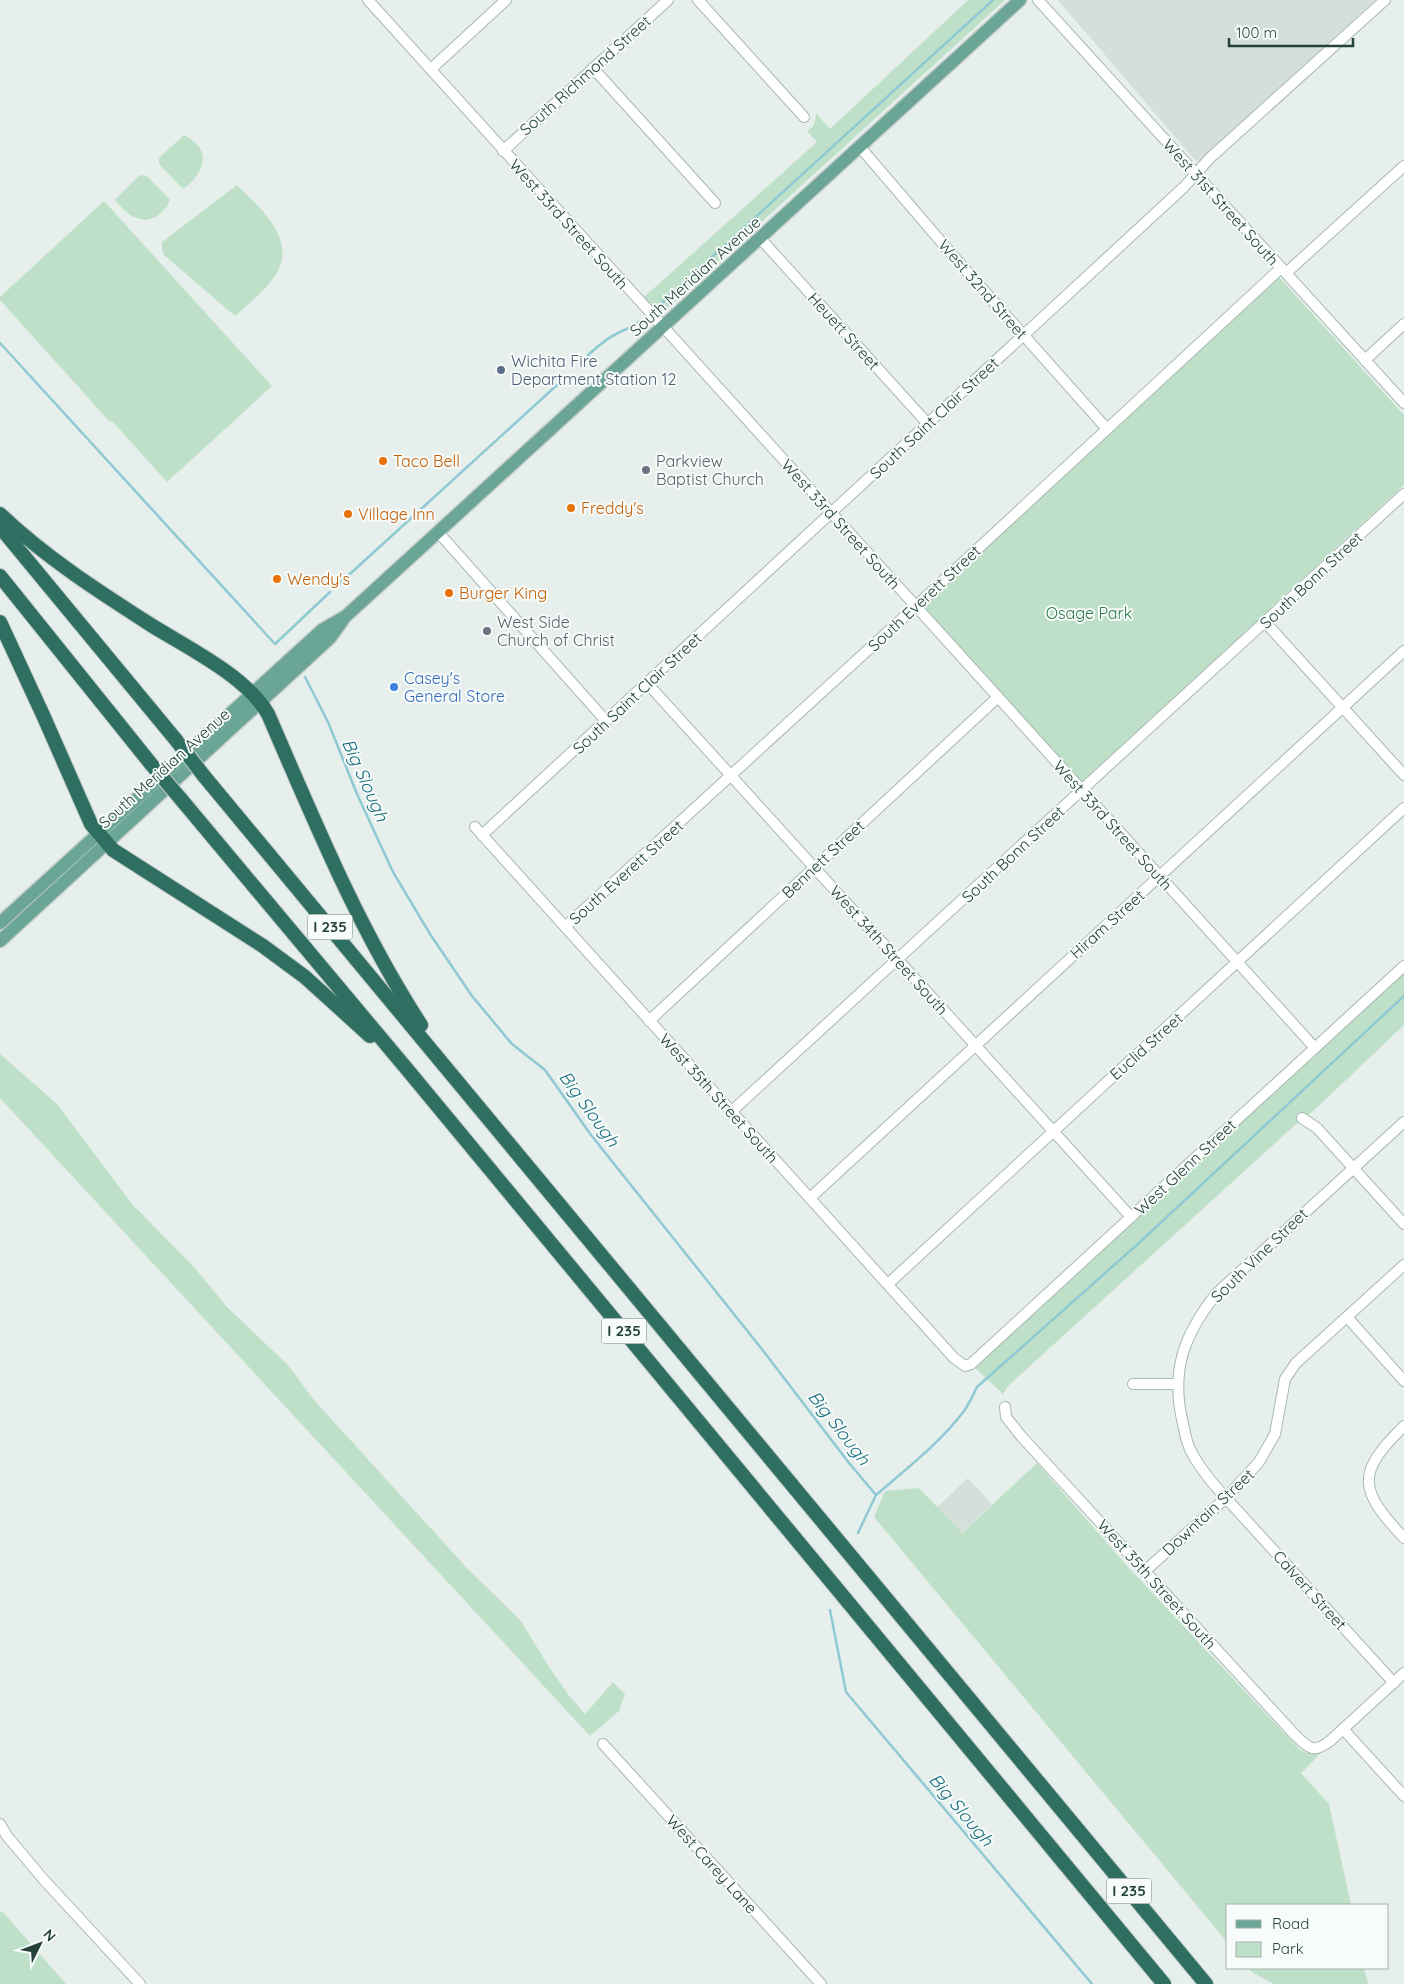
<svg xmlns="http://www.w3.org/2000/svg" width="1404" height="1984" viewBox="0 0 1404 1984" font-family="Quicksand,sans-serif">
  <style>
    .built { fill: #d4dfda }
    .green { fill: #bfe0c8 }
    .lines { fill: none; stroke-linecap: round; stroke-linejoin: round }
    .stream { stroke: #8ec9d4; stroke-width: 2.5 }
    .minor-casing { stroke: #a8b8b2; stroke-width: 12 }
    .major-casing { stroke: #c2cac8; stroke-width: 15 }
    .highway-casing { stroke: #c2cac8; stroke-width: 16 }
    .minor { stroke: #fff; stroke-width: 10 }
    .major { stroke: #6aa596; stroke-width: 12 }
    .highway { stroke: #2f6f62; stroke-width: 14 }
    .highway-bridge-casing { stroke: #c2cac8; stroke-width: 16; stroke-linecap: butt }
    .highway-bridge { stroke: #2f6f62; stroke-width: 14 }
    .service-dot { fill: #5c6f8a; stroke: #f7fbf9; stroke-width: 2 }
    .food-dot { fill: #e8710a; stroke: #f7fbf9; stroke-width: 2 }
    .worship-dot { fill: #6b7280; stroke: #f7fbf9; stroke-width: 2 }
    .shop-dot { fill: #3f7fe0; stroke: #f7fbf9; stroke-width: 2 }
    .labels { text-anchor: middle; stroke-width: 4; stroke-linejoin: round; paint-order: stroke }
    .shield { fill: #f7fbf9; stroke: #637a73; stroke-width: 1 }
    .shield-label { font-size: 15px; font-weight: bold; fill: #24423a }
    .street-label { font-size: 16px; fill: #24423a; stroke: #f7fbf9 }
    .service-label { font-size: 16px; fill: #4e5e75; stroke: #f7fbf9; text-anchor: start }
    .food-label { font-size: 16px; fill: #c56008; stroke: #f7fbf9; text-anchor: start }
    .worship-label { font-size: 16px; fill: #5b616d; stroke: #f7fbf9; text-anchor: start }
    .park-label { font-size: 16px; fill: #2d7a4b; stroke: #f7fbf9 }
    .shop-label { font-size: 16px; fill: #366cbe; stroke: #f7fbf9; text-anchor: start }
    .water-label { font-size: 18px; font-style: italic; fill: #1c6f80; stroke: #f7fbf9 }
  </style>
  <rect width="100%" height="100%" fill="#e6efeb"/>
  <g class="built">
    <path d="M1058 0H1375L1204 158 1198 161 1194 159Z"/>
    <path d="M968 1478 992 1504 961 1533 937 1507Z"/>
  </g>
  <g class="green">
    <path d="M968 0H1005L664 311 656 312 643 298 817 142 807 131C814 127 816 121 816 113L830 129Z"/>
    <path d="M184 135C213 149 205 173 183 189L159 164V158Z"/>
    <path d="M140 175 147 176 170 200C168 205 165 209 161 213 143 228 127 215 115 200Z"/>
    <path d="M237 185C260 208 300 241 274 277 264 292 249 303 235 316L164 255 162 250V242Z"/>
    <path d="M104 201 272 386 167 482 112 421 110 422 0 300V297Z"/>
    <path d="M1279 277 1404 415V485L1081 783 920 606Z"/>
    <path d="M1404 972V1025L1309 1115 1295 1125 1008 1386 1003 1394 974 1367Z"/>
    <path d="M0 1054 57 1104 132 1204 194 1267 227 1307 288 1365 314 1400 466 1567 521 1621 549 1667 570 1697 585 1714 613 1682 625 1694 619 1711 590 1736 0 1098Z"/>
    <path d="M1037 1463 1129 1568 1299 1749 1307 1753H1321L1301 1773 1329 1804 1351 1905H1228V1943L874 1517 885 1491 919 1488 962 1533Z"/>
    <path d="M2 1911 66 1984H0V1912Z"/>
    <path d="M1248 1968H1364L1368 1984H1274L1252 1972Z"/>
  </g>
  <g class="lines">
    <g class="stream">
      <path d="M655 309 993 0"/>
      <path d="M0 343 275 644 330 592"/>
      <path d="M588 355C598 346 607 338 618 333 626 329 633 327 640 321"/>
      <path d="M340 583 557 385"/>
      <path d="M305 677 328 722 357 794 393 872 430 934 472 996 512 1044 545 1070 591 1135 761 1348 849 1463 876 1495 858 1533"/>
      <path d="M876 1495C906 1469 940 1443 964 1411 969 1404 973 1395 977 1387L1140 1242 1404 996"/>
      <path d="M830 1610 846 1692 1092 1984"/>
    </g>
    <g class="minor-casing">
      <g id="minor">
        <path d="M368 0 1315 1048"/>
        <path d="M698 0 804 117"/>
        <path d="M1038 0 1404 403"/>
        <path d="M593 68 715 203"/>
        <path d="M431 69 506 0"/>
        <path d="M860 147 955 258 1107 429"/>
        <path d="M503 151 668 0"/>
        <path d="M760 238 928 424"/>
        <path d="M1286 273 1404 166"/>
        <path d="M1365 360 1404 324"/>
        <path d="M438 532 606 721"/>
        <path d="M1265 622 1404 775"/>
        <path d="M647 683 1131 1217"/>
        <path d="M475 827 954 1358 965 1366 971 1364 1404 966"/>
        <path d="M482 835 1184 187 1210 158 1385 0"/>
        <path d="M565 927 916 606 1281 268"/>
        <path d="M649 1021 998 697"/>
        <path d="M732 1111 1404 494"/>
        <path d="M1302 1118 1317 1128 1404 1224"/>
        <path d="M810 1198 1404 651"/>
        <path d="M888 1284 1404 808"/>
        <path d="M1347 1317 1404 1381"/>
        <path d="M1133 1384H1177"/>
        <path d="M1005 1407 1006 1417 1021 1436 1295 1735C1309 1748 1313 1754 1330 1741L1404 1673"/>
        <path d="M1404 1426C1356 1473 1358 1489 1404 1538"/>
        <path d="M1145 1571 1226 1498 1259 1462 1275 1434 1285 1379 1296 1363 1404 1265"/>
        <path d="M1394 1683 1226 1498C1212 1483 1199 1468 1190 1449 1186 1441 1185 1432 1183 1424 1170 1371 1184 1334 1217 1293L1404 1122"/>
        <path d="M1343 1729 1404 1796"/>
        <path d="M603 1744 821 1984"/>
        <path d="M0 1824 7 1836 44 1880 140 1984"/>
      </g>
    </g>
    <g class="major-casing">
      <g id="major">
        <path d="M0 923 322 630 346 616 438 532 1020 0"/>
        <path d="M0 941 330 638 343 620"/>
      </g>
    </g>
    <g class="highway-casing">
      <g id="highway">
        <path d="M0 514C45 557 98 591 151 625 188 648 246 676 268 714 314 820 358 928 421 1025"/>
        <path d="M0 527 176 740"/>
        <path d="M0 576 151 764"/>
        <path d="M0 622 43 715 91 824 113 850 263 946 305 977 370 1036"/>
        <path d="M204 776 1206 1984"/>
        <path d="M180 798 411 1074 1164 1984"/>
      </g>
    </g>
    <use href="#minor" class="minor"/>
    <use href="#major" class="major"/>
    <use href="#highway" class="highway"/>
    <g class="highway-bridge-casing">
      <g id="highway-bridge">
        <path d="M176 740 204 776"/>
        <path d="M151 764 180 798"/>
      </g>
    </g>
    <use href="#highway-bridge" class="highway-bridge"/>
  </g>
  <circle class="service-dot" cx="501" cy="370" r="5"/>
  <g class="food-dot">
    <circle cx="383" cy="461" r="5"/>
    <circle cx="571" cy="508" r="5"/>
    <circle cx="348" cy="514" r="5"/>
    <circle cx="277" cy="579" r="5"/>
    <circle cx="449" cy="593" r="5"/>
  </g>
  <g class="worship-dot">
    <circle cx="646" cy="470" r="5"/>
    <circle cx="487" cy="631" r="5"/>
  </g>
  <circle class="shop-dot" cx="394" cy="687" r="5"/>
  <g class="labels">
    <g class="shield">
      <rect x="307.5" y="914.5" width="45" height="25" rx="4"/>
      <rect x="601.5" y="1318.5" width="45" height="25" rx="4"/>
      <rect x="1106.5" y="1878.5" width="45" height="25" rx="4"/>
    </g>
    <g class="shield-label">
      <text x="330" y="932">I 235</text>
      <text x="624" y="1336">I 235</text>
      <text x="1129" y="1896">I 235</text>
    </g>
    <g class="street-label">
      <text transform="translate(585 75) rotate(-42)" y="6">South Richmond Street</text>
      <text transform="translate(1221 202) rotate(48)" y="6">West 31st Street South</text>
      <text transform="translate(569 224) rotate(48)" y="6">West 33rd Street South</text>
      <text transform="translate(695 276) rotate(-42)" y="6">South Meridian Avenue</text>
      <text transform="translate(983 289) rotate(49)" y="6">West 32nd Street</text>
      <text transform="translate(844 331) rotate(48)" y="6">Heuett Street</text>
      <text transform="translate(934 418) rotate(-43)" y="6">South Saint Clair Street</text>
      <text transform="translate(841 524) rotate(48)" y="6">West 33rd Street South</text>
      <text transform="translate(1311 580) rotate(-43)" y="6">South Bonn Street</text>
      <text transform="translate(924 598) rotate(-43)" y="6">South Everett Street</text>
      <text transform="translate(637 693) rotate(-43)" y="6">South Saint Clair Street</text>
      <text transform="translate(164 768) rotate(-42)" y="6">South Meridian Avenue</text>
      <text transform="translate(1113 825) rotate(48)" y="6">West 33rd Street South</text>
      <text transform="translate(1013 854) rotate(-43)" y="6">South Bonn Street</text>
      <text transform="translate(823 859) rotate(-43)" y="6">Bennett Street</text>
      <text transform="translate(626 872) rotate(-42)" y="6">South Everett Street</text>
      <text transform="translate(1107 924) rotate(-42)" y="6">Hiram Street</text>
      <text transform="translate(889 950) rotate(48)" y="6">West 34th Street South</text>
      <text transform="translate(1146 1046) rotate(-42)" y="6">Euclid Street</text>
      <text transform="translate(719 1098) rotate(48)" y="6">West 35th Street South</text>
      <text transform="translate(1185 1167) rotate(-43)" y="6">West Glenn Street</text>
      <text transform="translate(1259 1255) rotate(-44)" y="6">South Vine Street</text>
      <text transform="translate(1208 1512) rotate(-43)" y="6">Downtain Street</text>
      <text transform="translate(1157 1584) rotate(48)" y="6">West 35th Street South</text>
      <text transform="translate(1310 1590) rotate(48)" y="6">Calvert Street</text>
      <text transform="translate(712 1864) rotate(48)" y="6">West Carey Lane</text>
    </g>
    <g class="service-label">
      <text x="511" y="367">Wichita Fire<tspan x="511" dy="18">Department Station 12</tspan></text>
    </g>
    <g class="food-label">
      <text x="393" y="467">Taco Bell</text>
      <text x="581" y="514">Freddy's</text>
      <text x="358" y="520">Village Inn</text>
      <text x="287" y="585">Wendy's</text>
      <text x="459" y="599">Burger King</text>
    </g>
    <g class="worship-label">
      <text x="656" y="467">Parkview<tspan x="656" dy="18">Baptist Church</tspan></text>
      <text x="497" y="628">West Side<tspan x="497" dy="18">Church of Christ</tspan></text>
    </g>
    <g class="park-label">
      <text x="1089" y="619">Osage Park</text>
    </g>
    <g class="shop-label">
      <text x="404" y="684">Casey's<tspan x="404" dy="18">General Store</tspan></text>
    </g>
    <g class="water-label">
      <text transform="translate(365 780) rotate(66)" y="6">Big Slough</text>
      <text transform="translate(589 1109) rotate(54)" y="6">Big Slough</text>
      <text transform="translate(839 1428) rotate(52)" y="6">Big Slough</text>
      <text transform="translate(961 1810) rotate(50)" y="6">Big Slough</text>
    </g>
  </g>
  <rect x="1226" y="1904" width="162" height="65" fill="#f7fbf9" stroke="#a3b1ad"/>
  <rect x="1236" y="1920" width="25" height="8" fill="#6aa596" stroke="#a3b1ad"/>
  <text x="1272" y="1929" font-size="15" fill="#24423a">Road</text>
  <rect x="1236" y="1942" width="25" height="15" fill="#bfe0c8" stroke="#a3b1ad"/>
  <text x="1272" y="1954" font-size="15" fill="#24423a">Park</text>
  <g transform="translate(40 1944) rotate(48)" stroke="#f7fbf9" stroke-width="4" paint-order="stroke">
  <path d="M0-4L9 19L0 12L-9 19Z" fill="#24423a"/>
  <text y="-8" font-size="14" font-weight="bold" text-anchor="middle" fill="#24423a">N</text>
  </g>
  <path d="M1229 38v8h124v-8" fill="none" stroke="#24423a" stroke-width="2.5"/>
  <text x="1236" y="38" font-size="15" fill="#24423a" stroke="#f7fbf9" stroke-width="4" paint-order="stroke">100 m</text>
</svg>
